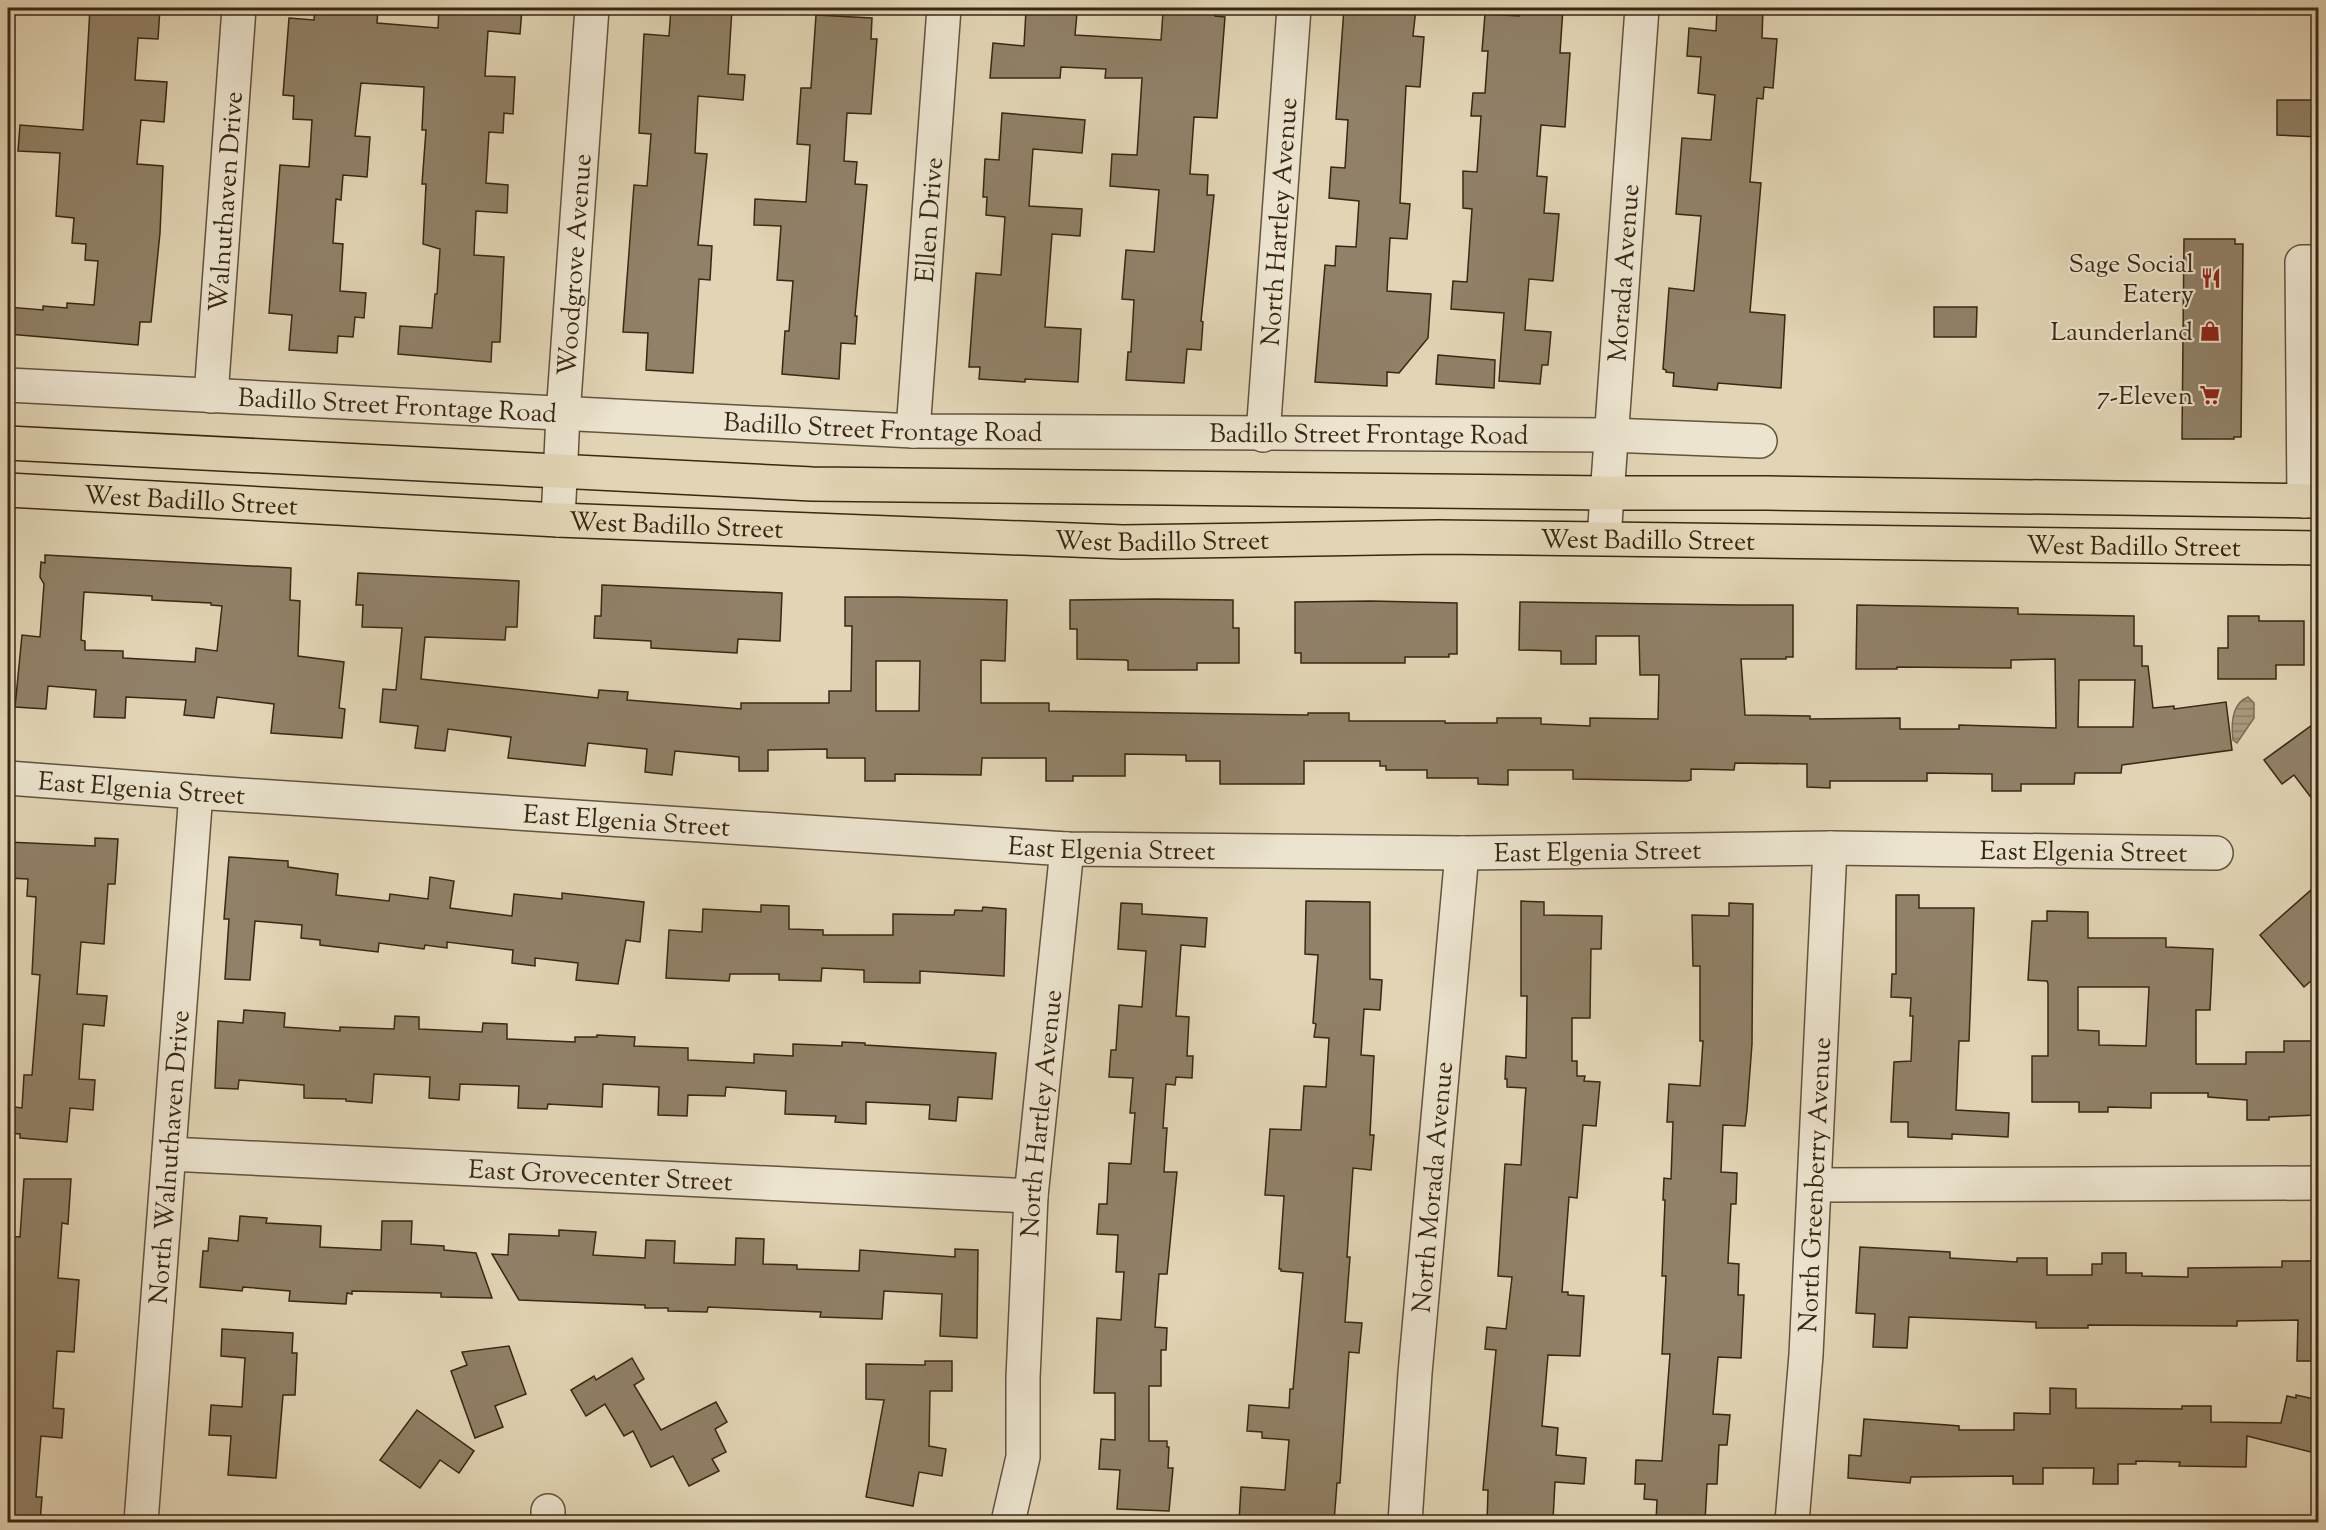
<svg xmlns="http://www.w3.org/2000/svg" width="2326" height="1530" viewBox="0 0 2326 1530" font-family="'Sorts Mill Goudy',serif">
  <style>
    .water { fill: url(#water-rules); stroke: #7d6c54; stroke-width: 1.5 }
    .building { fill: #918168; stroke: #3a2714; stroke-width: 1.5; fill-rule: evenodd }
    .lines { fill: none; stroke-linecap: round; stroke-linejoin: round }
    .minor-casing { stroke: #64523c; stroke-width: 36 }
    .major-casing { stroke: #3a2714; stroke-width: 36 }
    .minor { stroke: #ece4cf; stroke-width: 33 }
    .major { stroke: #e2d5b5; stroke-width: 33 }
    .labels { text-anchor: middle; stroke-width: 4.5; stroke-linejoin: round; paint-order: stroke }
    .street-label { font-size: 26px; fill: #3a2714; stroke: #ece4cf }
    .poi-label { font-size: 26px; fill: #3a2714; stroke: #ece4cf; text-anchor: end }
  </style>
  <defs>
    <pattern id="water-rules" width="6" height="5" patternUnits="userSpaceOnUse" patternTransform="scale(1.5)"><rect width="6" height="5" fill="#a99a7e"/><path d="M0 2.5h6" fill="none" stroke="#8b7e66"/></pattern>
  </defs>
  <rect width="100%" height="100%" fill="#e2d5b5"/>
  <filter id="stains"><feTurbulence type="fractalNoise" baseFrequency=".00333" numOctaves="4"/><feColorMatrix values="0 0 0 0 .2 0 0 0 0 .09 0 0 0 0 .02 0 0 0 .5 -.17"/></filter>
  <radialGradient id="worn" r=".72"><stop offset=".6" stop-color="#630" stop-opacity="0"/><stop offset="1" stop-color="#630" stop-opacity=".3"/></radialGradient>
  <path class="water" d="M2248 697 2254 703V718L2237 743 2233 740C2231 724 2231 704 2248 697Z"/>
  <g class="building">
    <path d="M90 8H160L158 39 138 38 135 80 167 82 164 122 141 120 137 164 163 166 160 233 151 322H140L138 345 8 334V307L43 310V306L67 308V303L94 305 98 261 85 260 86 244 72 243 74 218 56 216 60 153 18 151 20 125 83 130Z"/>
    <path d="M315 8H378L377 23 438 28 439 8H522L520 34 488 31 485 76 515 77 513 114 504 113 503 133 489 132 486 183 508 185 507 213 476 211 474 255 504 257 500 342H492L491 362 398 354 400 326 432 328 435 294H437L440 249 423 244 426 184H422L426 130H422L424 87 361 83 355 136 370 137 367 177 343 175 341 200 336 199 333 243 343 244 340 291 366 293 364 318 355 317 353 337 338 336 337 353 289 350 292 315 269 313 280 165 309 167 312 120 293 119 294 96 283 95 289 18 314 20Z"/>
    <path d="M671 8H732L728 74 745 75 743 100 698 96 695 153 707 154 698 245 712 246 710 280 699 279 693 373 646 370 648 333 623 332 634 185 647 186 651 134 639 133 644 34 669 36Z"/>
    <path d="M1344 8H1416L1413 36 1424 37 1420 87 1406 86 1400 203 1410 204 1407 239 1390 238 1387 291 1431 294 1428 338 1399 373 1387 372V386L1315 382 1325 265 1335 266 1336 246 1356 247 1359 201 1329 198 1331 167 1345 168 1348 120 1336 119Z"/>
    <path d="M1519 8H1563L1560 53H1570L1565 127 1541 125 1537 176 1547 177 1544 213 1559 214 1553 281 1529 279 1525 330 1551 332 1548 365H1542L1540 384 1499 381 1504 313 1451 309 1453 281 1467 282 1472 209 1463 208V171L1477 172 1481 116H1471L1473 93H1485L1488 51H1482L1485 14 1519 16Z"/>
    <path d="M1717 8H1763L1762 38 1777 39 1773 88 1764 87 1763 99 1757 98 1750 182 1761 183 1750 312 1785 315 1781 388 1718 383 1717 390 1673 386 1674 373 1666 372V370L1663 369 1669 288 1694 291 1701 216 1676 214 1682 138 1711 140 1715 95 1698 93 1701 57 1687 56 1689 28 1716 31Z"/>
    <path d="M1026 10 1077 13 1075 35 1161 40 1163 12 1215 14V16L1225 17 1217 118 1194 117 1190 174 1208 175 1207 195H1214L1201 321 1203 322 1201 350 1187 349 1184 383 1126 380 1128 352H1131L1134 300 1122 299 1126 250 1154 252 1159 190 1110 186 1112 154 1137 155 1142 78H1105L1106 69 1061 67 1060 78H990L993 43 1024 46Z"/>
    <path d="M816 15 872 18 871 39H877L871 114 847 113 844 161 857 162 855 184 867 185 855 316H857L855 344 841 343 839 379 782 374 785 331H789L793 281 777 280 781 226 754 225 755 199 806 202 810 145 797 144 801 88H811Z"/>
    <path d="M2277 100H2319V137L2277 135Z"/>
    <path d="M1002 113 1085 120 1082 153 1033 149 1029 206 1082 209 1080 236 1052 234 1045 327 1081 329 1078 382 1025 379V382L979 379 980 367H969L976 273 1001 275 1005 217 986 215 987 197H983L985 159 999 160Z"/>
    <path d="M2184 239H2235V244H2243L2241 437H2234V439H2182Z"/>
    <path d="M1934 307H1977L1976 337H1934Z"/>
    <path d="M1438 355 1495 360 1494 388 1436 384Z"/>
    <path d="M45 555 291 568 290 600 300 601 298 656 344 662 339 708 345 709 342 738 271 733 274 704 217 697 214 718 184 715 186 700 126 697 125 718 94 717 96 690 48 686 46 709 15 707 22 635 40 637 44 584 40 577 41 562 45 563ZM84 592 152 596V600L211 603V605L222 606 217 651 196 648 195 662 123 658V651L85 650V641L81 640Z"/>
    <path d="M358 573 519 581 517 627H506L505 640 425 637 421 679 598 698 599 690 628 692 627 700 741 709V703H829V691H851L852 626H845V597H899L1007 600 1005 661 981 660V703H1049V711L1308 715V713H1349V721H1445V723H1497V718H1541V724L1590 726V718L1658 719 1659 675H1640L1639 636H1596V664H1561V651L1519 650 1520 602 1740 605H1793V657H1786V659H1741L1745 715 1810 716V719L1900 718V729H1959V725L2056 728 2055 659 2011 660V668L1897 667V669H1856L1857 605 2018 608V614L2134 616V646H2142V666H2148L2153 708 2174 706V709L2226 702 2232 750 2122 765 2121 773H2075L2074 784H2021V791H1992V774L1927 773V781H1830V788L1807 787V764L1735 763 1734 770 1691 769V780L1687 781 1573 779V770H1508V785L1478 784V778H1427V770H1386V766H1380V761H1304V784H1220V761H1186V755L1125 754V776H1073V781H1046V758H982L981 775 895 774V781H865V758H827V749L768 750V771H739V757L675 751 672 775 645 772 647 749 588 743 585 766 508 758 511 737 448 729 445 751 415 748 418 726 380 722 383 689 396 690 402 628 362 627 363 605H356ZM876 661H920L919 711H876ZM2079 680H2135L2133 727H2078Z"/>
    <path d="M602 585 782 593 780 641 738 639 737 653 651 648V641L594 638 595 616H601Z"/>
    <path d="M1155 599 1233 600V628H1239V663H1197V670H1128V661L1126 660 1077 659V629H1070V600Z"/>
    <path d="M1371 601 1457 603V654H1449V657H1405V663H1301V653H1295V602Z"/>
    <path d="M2228 616H2259V621H2304V665H2276V679H2218V648H2228Z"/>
    <path d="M2319 720V808L2294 775 2282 784 2264 760Z"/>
    <path d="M95 838 118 839 115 884H108L104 944 81 942 77 994 107 996 104 1026 83 1024 79 1079 95 1080 93 1110 70 1108 67 1142 20 1138V1134L8 1133V1106L22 1108 24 1075H32L40 975 32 974 36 897 27 896 28 879 8 878V842L95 846Z"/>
    <path d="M229 857 288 861V867L338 874 336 895 389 901 390 894 428 899 430 877 454 881 450 908 512 916 514 894 562 899V893L644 902 640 942 626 940 618 984 576 980 578 963 535 958V966L512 963 513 950 447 942V948L425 945 424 949 379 943 378 952 320 945V940L301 938 302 925 255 921 250 980 225 979 229 919H224Z"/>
    <path d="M2319 883V974L2304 987 2260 935Z"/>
    <path d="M1896 895H1919V908H1974L1969 1041H1959L1956 1110 2009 1113 2008 1137 1952 1134V1139L1908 1137V1122H1891L1894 1062 1911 1061 1913 1016H1910L1911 998 1891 997 1892 974H1896Z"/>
    <path d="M1306 901 1370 902V979L1382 980 1380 1010 1364 1009 1361 1055 1374 1056 1370 1135H1374L1371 1170 1353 1168 1347 1257H1350L1345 1322 1362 1323 1359 1353 1349 1352 1340 1483H1337L1334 1522H1239L1241 1487 1285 1490 1289 1440 1262 1438V1432L1247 1431 1249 1405 1289 1408 1290 1389H1293L1303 1273 1281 1271V1269H1279L1284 1196 1265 1195 1270 1129 1301 1130 1304 1086 1326 1087 1329 1038 1314 1037 1316 1024 1313 1023 1318 955 1305 954Z"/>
    <path d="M1521 901 1544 902V915L1602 916 1601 949H1591L1590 1018H1572V1061H1577V1076H1585L1584 1081 1600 1082 1596 1126 1583 1125 1577 1198 1569 1197 1562 1292H1568V1295L1584 1296 1580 1356 1548 1355 1542 1426 1558 1428 1556 1455 1586 1458 1584 1484 1555 1482 1553 1520 1524 1518V1522H1487L1488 1490H1483L1496 1350 1485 1349 1487 1327 1506 1329 1512 1277 1498 1276 1505 1164 1521 1165 1525 1099 1526 1088 1507 1087V1079H1505L1506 1056 1526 1058 1527 996H1521Z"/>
    <path d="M1121 903 1142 904V914L1207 918 1205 947 1181 945 1176 1016 1189 1017 1187 1056H1193L1192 1078 1176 1077 1175 1085 1166 1084 1163 1128H1167L1164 1172H1177L1167 1274H1159L1155 1327 1167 1328 1166 1350H1161V1386H1149V1441H1167V1447H1169L1168 1468H1173L1169 1511 1117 1509 1120 1470 1099 1469 1101 1439 1115 1440V1393H1094L1097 1318 1121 1320 1124 1272H1116L1118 1235 1097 1234 1099 1204H1107L1109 1163 1131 1164 1135 1113H1130L1133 1078 1109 1077 1111 1050H1116L1119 1005 1142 1007 1146 951 1118 949Z"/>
    <path d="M1729 903 1753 904 1752 1044 1747 1110 1745 1126 1723 1125 1721 1172 1737 1173 1736 1204H1731L1728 1263 1739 1264 1738 1295H1744L1741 1358 1718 1357 1713 1414 1730 1415 1727 1445H1719L1717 1484H1707L1705 1522H1656L1657 1500 1644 1499 1645 1484H1635L1636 1460 1662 1461 1670 1354H1662L1666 1276H1662L1665 1200H1663L1664 1178 1671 1179 1673 1122H1667L1669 1084 1700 1086 1703 1041H1700V966H1693L1692 915 1729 916Z"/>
    <path d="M761 905 789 906V929L823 930V935H893V914L954 915 955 910 982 911 983 907 1006 909 1004 976 920 971V983L864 982V970L822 968 821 981 779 980V974H730L729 981 666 978 669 930 702 932 703 909 761 912Z"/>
    <path d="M2047 911 2088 912V938H2166V947L2213 949 2210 1010H2196V1064H2246V1052H2284V1041H2319V1115L2269 1117V1120H2247V1100L2208 1097V1093H2151V1108L2108 1107V1112H2079V1102H2032V1056H2048V984L2047 981 2028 980 2032 921H2047ZM2078 987H2149L2146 1046 2099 1045V1031L2078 1030Z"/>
    <path d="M244 1010 285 1013 284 1027 340 1031V1027L394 1029 395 1016 419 1017V1029L482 1032 483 1023 507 1024V1039L575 1042V1037H597V1035L635 1037 634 1046 688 1048V1060L754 1063V1054L793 1056V1044L842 1046V1042L865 1043V1045L996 1053 992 1099 958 1097 956 1121 929 1119 930 1105 866 1102V1124L835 1122 836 1116 785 1114 786 1091 726 1087 725 1096 688 1095 687 1116 658 1115 659 1087 603 1084 602 1107 548 1104 547 1109 518 1108 519 1086 460 1084 459 1100 429 1098 430 1077 374 1074 372 1103 346 1101V1099L304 1098V1085L239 1080 238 1089 215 1088 218 1021 243 1023Z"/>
    <path d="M24 1179H71L68 1224 62 1223 58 1278 79 1280 74 1352 57 1351 53 1408 64 1409 62 1438 41 1436 36 1497H42L40 1522H8V1325L12 1259 8 1258V1236L20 1237Z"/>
    <path d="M240 1216 267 1218 266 1223 321 1226 320 1247 381 1250 382 1221H412L411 1244 444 1246V1250L476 1253 492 1298 441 1297V1293L352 1291V1294L347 1293 346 1304 289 1301 290 1291 243 1287 242 1291 200 1287 203 1251H208L209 1238 238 1241Z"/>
    <path d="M559 1230 596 1232 593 1255 645 1258 646 1240 675 1241 674 1263 735 1265 736 1238 764 1239 763 1264 797 1265V1269L859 1271 860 1250 955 1257V1249L978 1250 977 1338 940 1336 942 1294 884 1291 882 1319 820 1317 821 1312 708 1307 707 1312 668 1311V1308H645V1305L519 1300 492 1254 508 1255 509 1234 559 1236Z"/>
    <path d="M1860 1247 1950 1252V1258L2017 1262V1258H2047V1275H2092V1264H2102V1253H2126V1273H2142V1276L2188 1277V1268L2282 1267V1261H2319V1361H2297L2298 1320 2237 1321V1326L2088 1325V1328H2036V1322L1909 1317 1907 1348 1873 1347 1875 1314 1856 1313Z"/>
    <path d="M222 1329 293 1333 292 1353H297L295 1395H283L276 1478 228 1475 231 1436 209 1435 211 1405 242 1407 245 1358 221 1356Z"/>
    <path d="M509 1346 526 1394 495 1406 503 1427 475 1438 451 1371 467 1365 462 1352Z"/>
    <path d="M632 1358 644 1379 634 1385 661 1430 716 1402 727 1422 715 1429 726 1452 712 1459 719 1471 689 1486 673 1456 651 1467 633 1431 624 1436 605 1404 586 1416 571 1390 594 1376 596 1380Z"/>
    <path d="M925 1361H952V1391H930L929 1446 946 1449 942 1476 919 1472 913 1506 866 1497 884 1400 866 1399V1364L925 1365Z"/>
    <path d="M2050 1388 2076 1389V1408L2182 1409V1406H2211V1422L2281 1423 2287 1396 2296 1398V1395L2319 1400V1454L2247 1436 2246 1467 2179 1466 2180 1462 2136 1461V1464H2118V1484H2093L2094 1468H2043V1484H2013V1476L1911 1477 1910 1483 1848 1478 1849 1455 1861 1456 1864 1419 1948 1425 1959 1426V1430H2014V1413L2050 1414Z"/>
    <path d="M417 1410 474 1451 459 1473 440 1460 420 1488 380 1460Z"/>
  </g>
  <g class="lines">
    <g class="minor-casing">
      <g id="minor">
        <path id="s1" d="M8 385 913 431 1610 435 1760 441"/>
        <path id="s2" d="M211 396 239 8"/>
        <path id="s3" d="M913 431 944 8"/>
        <path id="s4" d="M1263 435 1294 8"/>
        <path d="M2304 501 2302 262H2318"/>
        <path id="s5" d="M558 520 563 415 592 8"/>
        <path id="s6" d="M1604 538 1642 8"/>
        <path id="s7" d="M8 778 196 792 1067 849 1462 853 1830 848 2216 853"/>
        <path id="s8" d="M169 1154 1031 1196"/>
        <path d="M1815 1185 2318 1183"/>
        <path d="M548 1511V1522"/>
        <path id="s9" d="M141 1522 196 792"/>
        <path id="s10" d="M1008 1522 1023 1457V1378L1031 1196 1067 849"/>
        <path id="s11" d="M1405 1522 1415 1373 1462 853"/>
        <path id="s12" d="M1792 1522 1806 1355 1830 848"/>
      </g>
    </g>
    <g class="major-casing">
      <g id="major">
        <path d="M8 443 812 484 1606 493H1767L2318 501"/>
        <path id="s13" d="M8 490 558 520 1123 542 1438 537 2318 548"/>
      </g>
    </g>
    <use href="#minor" class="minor"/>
    <use href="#major" class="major"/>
  </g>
  <defs>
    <g id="restaurant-bare" transform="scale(1.62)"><path d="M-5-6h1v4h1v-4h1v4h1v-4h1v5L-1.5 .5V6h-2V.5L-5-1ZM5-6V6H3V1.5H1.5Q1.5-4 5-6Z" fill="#8f2418" stroke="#ece4cf" stroke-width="2.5" paint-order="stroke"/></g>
    <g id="shop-bare" transform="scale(1.62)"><path d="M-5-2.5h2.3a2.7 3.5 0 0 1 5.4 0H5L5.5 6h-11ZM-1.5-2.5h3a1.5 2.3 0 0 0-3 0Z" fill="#8f2418" stroke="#ece4cf" stroke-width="2.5" paint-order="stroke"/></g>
    <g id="supermarket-bare" transform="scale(1.62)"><path d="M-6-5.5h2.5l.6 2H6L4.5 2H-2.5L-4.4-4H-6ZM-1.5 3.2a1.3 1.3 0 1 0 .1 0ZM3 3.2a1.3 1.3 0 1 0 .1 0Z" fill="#8f2418" stroke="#ece4cf" stroke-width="2.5" paint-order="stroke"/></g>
  </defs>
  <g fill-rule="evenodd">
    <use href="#restaurant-bare" x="2211" y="278"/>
    <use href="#shop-bare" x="2210" y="331"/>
    <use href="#supermarket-bare" x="2210" y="395"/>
  </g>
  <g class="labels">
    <g class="street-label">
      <text dy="9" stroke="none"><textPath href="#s2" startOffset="195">Walnuthaven Drive</textPath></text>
      <text dy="9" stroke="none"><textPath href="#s3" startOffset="212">Ellen Drive</textPath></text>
      <text dy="9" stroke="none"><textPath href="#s4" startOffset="214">North Hartley Avenue</textPath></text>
      <text dy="9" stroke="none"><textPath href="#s5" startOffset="256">Woodgrove Avenue</textPath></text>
      <text dy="9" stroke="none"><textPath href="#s6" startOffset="266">Morada Avenue</textPath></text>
      <text dy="9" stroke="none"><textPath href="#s1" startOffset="390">Badillo Street Frontage Road</textPath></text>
      <text dy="9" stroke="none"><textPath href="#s1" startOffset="876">Badillo Street Frontage Road</textPath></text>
      <text dy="9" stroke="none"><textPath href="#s1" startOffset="1362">Badillo Street Frontage Road</textPath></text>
      <text dy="9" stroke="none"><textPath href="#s13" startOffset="183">West Badillo Street</textPath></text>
      <text dy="9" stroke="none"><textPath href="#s13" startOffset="669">West Badillo Street</textPath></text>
      <text dy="9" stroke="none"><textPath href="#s13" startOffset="1641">West Badillo Street</textPath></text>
      <text dy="9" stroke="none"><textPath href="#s13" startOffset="1155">West Badillo Street</textPath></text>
      <text dy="9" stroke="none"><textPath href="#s13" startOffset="2127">West Badillo Street</textPath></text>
      <text dy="9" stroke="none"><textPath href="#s7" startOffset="134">East Elgenia Street</textPath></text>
      <text dy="9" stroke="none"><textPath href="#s7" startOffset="620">East Elgenia Street</textPath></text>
      <text dy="9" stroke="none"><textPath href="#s7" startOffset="1106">East Elgenia Street</textPath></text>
      <text dy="9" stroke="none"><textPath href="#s7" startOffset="1592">East Elgenia Street</textPath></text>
      <text dy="9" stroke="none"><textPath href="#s7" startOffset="2078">East Elgenia Street</textPath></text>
      <text dy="9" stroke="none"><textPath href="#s10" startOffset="411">North Hartley Avenue</textPath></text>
      <text dy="9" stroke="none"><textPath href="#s9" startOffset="366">North Walnuthaven Drive</textPath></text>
      <text dy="9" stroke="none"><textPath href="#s8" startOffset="432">East Grovecenter Street</textPath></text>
      <text dy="9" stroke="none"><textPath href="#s12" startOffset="338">North Greenberry Avenue</textPath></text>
      <text dy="9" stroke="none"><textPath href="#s11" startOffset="336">North Morada Avenue</textPath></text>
    </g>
    <g class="poi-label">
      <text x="2194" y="272">Sage Social<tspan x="2194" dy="30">Eatery</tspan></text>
      <text x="2193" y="340">Launderland</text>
      <text x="2193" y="404">7-Eleven</text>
    </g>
  </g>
  <rect width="2326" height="1530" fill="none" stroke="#e2d5b5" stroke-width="30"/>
  <rect x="9" y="9" width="2308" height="1512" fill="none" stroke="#3a2714" stroke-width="3"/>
  <rect x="15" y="15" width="2296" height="1500" fill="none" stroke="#3a2714" stroke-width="1.5"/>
  <rect width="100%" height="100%" filter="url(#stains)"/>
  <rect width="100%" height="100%" fill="url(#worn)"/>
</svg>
